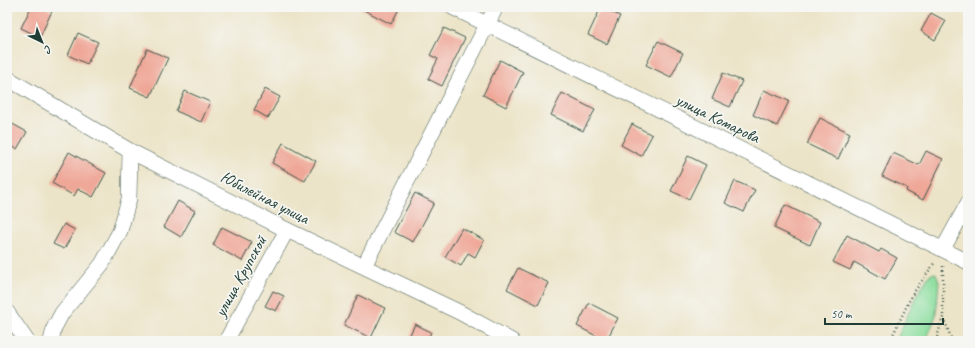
<svg xmlns="http://www.w3.org/2000/svg" width="975" height="348" viewBox="0 0 975 348" font-family="Caveat,sans-serif">
  <style>
    .green { fill: #8cde9f; stroke: #568e6a }
    .building { fill: #efa798 }
    .lines { fill: none; stroke-linecap: round; stroke-linejoin: round }
    .minor-casing { stroke: #3e564a; stroke-width: 16 }
    .path { stroke: #3e564a; stroke-width: 2.5; stroke-dasharray: 1 3; stroke-linecap: butt }
    .minor { stroke: #fff; stroke-width: 15 }
    .labels { text-anchor: middle; stroke-width: 3.5; stroke-linejoin: round; paint-order: stroke }
    .street-label { font-size: 17px; fill: #1f3d34; stroke: #f6f6f2 }
  </style>
  <rect width="100%" height="100%" fill="#f6f6f2"/>
  <filter id="ink" filterUnits="userSpaceOnUse"><feTurbulence type="fractalNoise" baseFrequency=".025" numOctaves="2"/><feDisplacementMap in="SourceGraphic" scale="8" xChannelSelector="R" yChannelSelector="G"/><feConvolveMatrix kernelMatrix="1 2 1 2 8 2 1 2 1" color-interpolation-filters="sRGB"/></filter>
  <filter id="wash" filterUnits="userSpaceOnUse"><feTurbulence type="fractalNoise" baseFrequency=".012" numOctaves="4" result="noise"/><feDisplacementMap in="SourceGraphic" scale="16" xChannelSelector="R" yChannelSelector="G"/><feGaussianBlur stdDeviation="0.9" result="paint"/><feColorMatrix in="noise" values="0 0 0 0 0 0 0 0 0 0 0 0 0 0 0 0 0 1.4 0 .05"/><feComposite in="paint" operator="in"/></filter>
  <g filter="url(#wash)">
    <rect width="100%" height="100%" fill="#ece4c8"/>
    <path class="green" d="M936 273 939 282 936 315 926 341H896L916 296 930 274Z"/>
    <g id="blocks">
      <g class="building">
        <path d="M31 7H44L52 11 40 37 21 28Z"/>
        <path d="M358 7H400L391 24Z"/>
        <path d="M601 7 620 16 607 44 588 35Z"/>
        <path d="M931 13 946 21 935 40 921 31Z"/>
        <path d="M444 28 465 38 442 86 428 79 438 59 430 55Z"/>
        <path d="M78 33 98 42 87 64 68 55Z"/>
        <path d="M658 41 683 53 671 77 646 65Z"/>
        <path d="M147 49 168 58 150 97 130 88Z"/>
        <path d="M500 60 523 72 506 107 483 95Z"/>
        <path d="M723 73 742 81 730 107 712 99Z"/>
        <path d="M265 89 280 97 268 118 254 110Z"/>
        <path d="M764 90 789 101 777 126 753 115Z"/>
        <path d="M185 91 210 102 201 122 176 111Z"/>
        <path d="M562 93 595 110 583 131 551 115Z"/>
        <path d="M820 118 850 133 838 159 807 144Z"/>
        <path d="M7 121 27 132 17 149 7 144Z"/>
        <path d="M632 124 652 135 641 156 621 145Z"/>
        <path d="M283 143 316 161 305 181 272 163Z"/>
        <path d="M926 151 943 159 923 200 906 191 907 188 882 176 893 153 919 165Z"/>
        <path d="M69 152 106 173 93 197 78 189 74 196 52 183Z"/>
        <path d="M688 156 706 165 689 199 671 191Z"/>
        <path d="M735 181 755 190 744 212 725 203Z"/>
        <path d="M415 193 434 203 413 242 394 232Z"/>
        <path d="M178 201 195 211 181 237 164 227Z"/>
        <path d="M785 205 820 222 810 245 774 228Z"/>
        <path d="M64 224 75 230 64 249 53 244Z"/>
        <path d="M222 227 252 242 242 261 213 245Z"/>
        <path d="M462 228 484 240 475 257 468 253 461 266 445 257Z"/>
        <path d="M847 235 879 252 881 249 897 258 885 279 854 262 850 270 833 262Z"/>
        <path d="M518 268 549 283 538 305 507 289Z"/>
        <path d="M273 291 284 296 276 311 265 306Z"/>
        <path d="M358 295 385 308 371 338 344 325Z"/>
        <path d="M589 303 618 318 606 341 577 326Z"/>
        <path d="M415 324 431 332 427 341H407Z"/>
      </g>
    </g>
  </g>
  <g filter="url(#ink)">
    <use href="#blocks" fill-opacity="0" stroke="#3e564a" stroke-width="1"/>
    <g class="lines">
      <g class="minor-casing">
        <g id="minor">
          <path d="M452 7 968 262"/>
          <path d="M7 78 130 151 287 230 459 312 512 341"/>
          <path d="M943 249 968 203"/>
          <path d="M364 266 496 7"/>
          <path d="M7 312 27 341"/>
          <path d="M51 341 54 328 62 313 102 264 120 231 129 199 130 151"/>
          <path d="M226 341 287 230"/>
        </g>
      </g>
      <g class="path">
        <path d="M943 266V316L952 341"/>
        <path d="M890 341 912 295 935 262"/>
        <path d="M936 341 943 317"/>
      </g>
      <use href="#minor" class="minor"/>
    </g>
  </g>
  <g class="labels">
    <g class="street-label">
      <text transform="translate(718 118) rotate(26)" y="6">улица Комарова</text>
      <text transform="translate(265 197) rotate(27)" y="6">Юбилейная улица</text>
      <text transform="translate(240 276) rotate(-61)" y="6">улица Крупской</text>
    </g>
  </g>
  <rect width="975" height="348" fill="none" stroke="#f6f6f2" stroke-width="24"/>
  <g transform="translate(42 42) rotate(137)" stroke="#f6f6f2" stroke-width="3" paint-order="stroke">
  <path d="M0-3L7 15L0 10L-7 15Z" fill="#1f3d34"/>
  <text y="-6" font-size="11" font-weight="bold" text-anchor="middle" fill="#1f3d34">С</text>
  </g>
  <path d="M825 318v6h118v-6" fill="none" stroke="#1f3d34" stroke-width="2"/>
  <text x="831" y="318" font-size="12" fill="#1f3d34" stroke="#f6f6f2" stroke-width="3" paint-order="stroke">50 m</text>
</svg>
